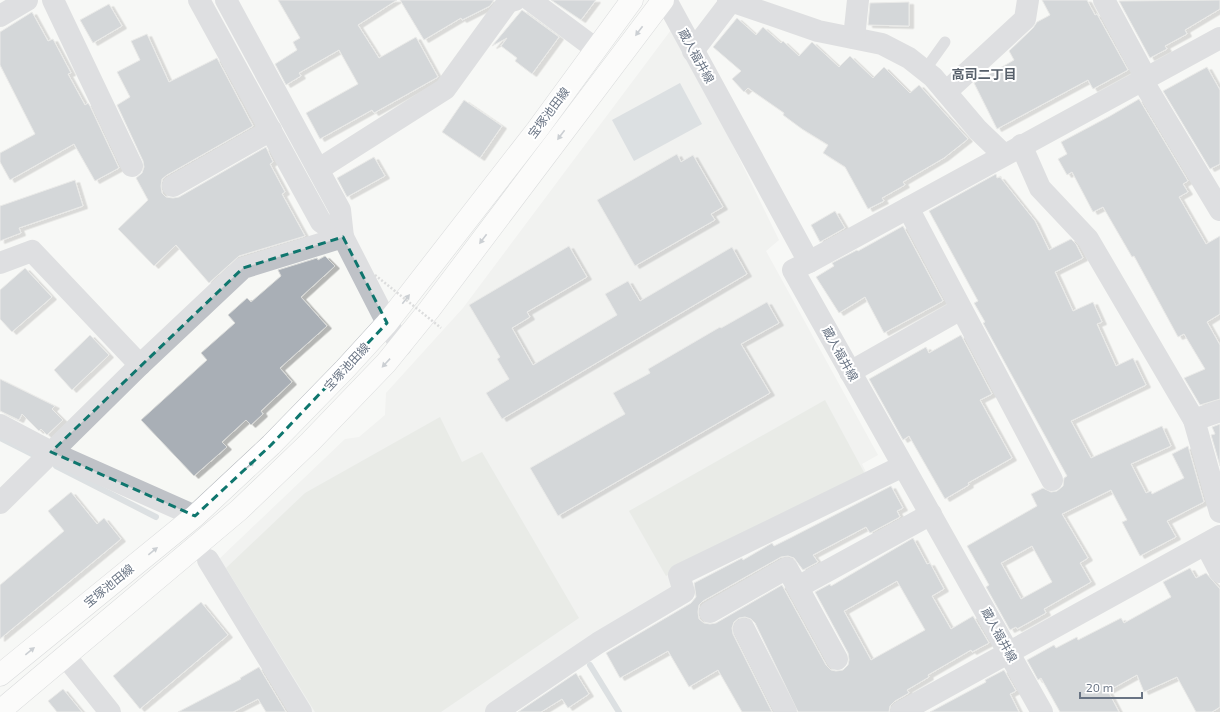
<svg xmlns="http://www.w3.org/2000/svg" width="1220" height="712" viewBox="0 0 1220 712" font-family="'Exo 2','Noto Sans JP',sans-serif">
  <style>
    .built { fill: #e8eae9 }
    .green { fill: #d7dcd5 }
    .water { fill: #bbc3c9 }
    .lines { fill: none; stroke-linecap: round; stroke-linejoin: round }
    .stream { stroke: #bbc3c9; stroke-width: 6 }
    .building { fill: #a9afb6; stroke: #d9dad8; fill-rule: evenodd; filter: url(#shadow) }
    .secondary-casing { stroke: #b4b8bd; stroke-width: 23 }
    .lane { stroke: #bfc2c7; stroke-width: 11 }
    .street { stroke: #bfc2c7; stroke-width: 22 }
    .secondary { stroke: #fff; stroke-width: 22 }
    .path-bridge { stroke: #babcbf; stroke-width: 2.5; stroke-dasharray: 2 2; stroke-linecap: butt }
    .oneway { fill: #969ea9 }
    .marked { fill: none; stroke: #0f766e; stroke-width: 3; stroke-dasharray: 8 5; stroke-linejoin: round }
    .labels { text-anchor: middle; stroke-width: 4; stroke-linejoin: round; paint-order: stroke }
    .street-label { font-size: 12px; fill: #697484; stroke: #fff }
    .neighbourhood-label { font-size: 13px; font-weight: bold; fill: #565f6a; stroke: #fff }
  </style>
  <defs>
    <filter id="shadow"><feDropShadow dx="4.5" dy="2.5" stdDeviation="0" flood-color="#0004"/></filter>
  </defs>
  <rect width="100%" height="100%" fill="#f7f8f5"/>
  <path class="built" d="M671 30 680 37 779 240 766 251 878 455 862 464 869 478 678 587 486 712H309L216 562 345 439 359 437 385 415 386 393 463 308Z"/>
  <g class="green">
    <path d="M825 400 866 476 666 576 629 511Z"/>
    <path d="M440 417 462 462 482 452 579 618 441 712H315L226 568 305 493Z"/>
  </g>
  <path class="water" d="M680 83 702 124 634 161 612 120Z"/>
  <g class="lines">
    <g class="stream">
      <path d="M0 438 34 455"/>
      <path d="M56 466 156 517"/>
      <path d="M590 665 619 712"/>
    </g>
  </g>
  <g class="building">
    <path d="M278 0H397L358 25 379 58 416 37 438 77 374 113 372 110 320 139 306 113 358 84 339 50 299 73 301 76 286 85 275 64 297 50 293 42 300 38Z"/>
    <path d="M400 0H494L490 6 462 20 461 18 424 40Z"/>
    <path d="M551 0H596L581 20Z"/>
    <path d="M1042 0H1087L1095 15 1097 14 1128 70 1093 89 1088 80 997 129 974 83 1014 60 1009 51 1033 28 1037 22 1050 15Z"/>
    <path d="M1220 0V9L1185 30 1187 34 1165 46 1167 49 1150 58 1119 1Z"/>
    <path d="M909 2V26L868 25 870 3Z"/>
    <path d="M109 4 122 26 93 43 80 20Z"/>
    <path d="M522 10 559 37 532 74 515 61 517 58 501 46 507 38 492 46Z"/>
    <path d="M32 12 48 41 53 39 71 73 68 74 85 105 88 103 90 106 119 168 95 181 74 144 10 180 0 162V153L35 134 0 65V32Z"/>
    <path d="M737 18 756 35 763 27 781 43 783 41 799 56 812 42 839 67 850 56 873 78 884 67 910 93 919 85 968 139 944 158 903 182 905 185 882 198 884 201 868 209 845 167 823 153 828 145 802 129 783 115 784 113 748 88 744 92 732 79 741 71 713 47Z"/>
    <path d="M147 34 169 82 217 58 253 126 167 175 162 179 161 186 162 193 166 197 173 198 179 197 266 147 273 162 270 164 285 192 282 194 305 236 239 256 209 283 176 245 154 266 118 229 148 200 136 178 142 173 144 167 143 161 117 105 130 97 117 72 140 60 131 41Z"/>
    <path d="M1207 67 1220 90V164L1210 169 1163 91Z"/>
    <path d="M1139 99 1188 181 1183 184 1188 192 1179 197 1206 244 1220 236V314L1207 322 1220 345V399L1200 405 1184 378 1205 369 1184 334 1178 337 1134 256 1132 257 1103 207 1093 212 1072 172 1067 175 1058 159 1067 154 1061 142 1110 116Z"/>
    <path d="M464 100 502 126 480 158 442 132Z"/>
    <path d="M677 154 681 162 693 155 723 207 711 214 715 220 635 266 597 200Z"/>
    <path d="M374 157 385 176 347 197 337 178Z"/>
    <path d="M996 174 997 178 1000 177 1035 221 1049 250 1071 239 1076 244 1083 258 1055 272 1073 311 1093 302 1102 322 1097 324 1116 366 1133 358 1146 385 1071 421 1091 458 1162 426 1171 446 1131 464 1146 493 1151 491 1152 494 1184 478 1172 454 1188 446 1204 502 1167 521 1176 537 1140 556 1122 522 1127 520 1111 490 1062 514 1088 558 1080 563 1091 582 1044 609 1046 613 1017 629 1016 627 1010 630 986 587 989 585 967 546 1037 506 1031 494 1043 488 1051 492 1057 491 1063 486 1064 478 1067 476 983 323 985 322 974 303 978 301 929 211ZM1032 546 1052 582 1021 599 1001 563Z"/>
    <path d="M75 180 83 206 19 228 21 233 0 241V206Z"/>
    <path d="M835 211 845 228 820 242 811 225Z"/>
    <path d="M903 226 943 301 884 333 865 297 839 313 816 277 834 266 832 263 857 250 858 251Z"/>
    <path d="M569 246 587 277 527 312 530 317 512 328 533 365 617 315 605 294 628 281 640 301 732 247 747 274 502 419 486 393 509 379 497 359 500 357 469 305Z"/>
    <path d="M325 256 335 266 301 297 327 326 280 368 292 382 261 411 263 414 251 425 246 420 222 442 227 447 194 476 141 420 207 360 201 353 235 323 228 315 247 298 251 302 281 276 278 270 317 258 318 260Z"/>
    <path d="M25 268 52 297 12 332 0 319V290Z"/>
    <path d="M767 302 779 323 741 344 770 393 558 516 530 468 625 414 613 393 650 373 648 369 720 327 721 328Z"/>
    <path d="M90 335 109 355 72 390 54 370Z"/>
    <path d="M961 335 992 394 980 400 1012 458 968 483 969 485 945 499 909 436 903 440 869 379 926 347 929 353Z"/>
    <path d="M0 379 55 406 52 409 63 420 47 435 41 429 39 431 22 414 19 420 0 411Z"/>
    <path d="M1220 424V466L1211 435 1215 434 1212 427Z"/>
    <path d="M891 486 903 508 897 511 900 517 870 533 866 527 813 555 818 562 803 570 794 558 788 556 781 557 703 601 699 605 698 612 699 619 704 623 710 624 716 623 782 585 826 665 831 670 836 671 843 670 848 665 849 660 848 653 815 592 830 584 831 586 913 538 927 564 930 563 944 589 932 596 951 629 973 616 989 643 972 652 971 650 928 675 929 677 907 690 909 693 895 701 890 706 889 712H798L755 623 751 619 745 617 739 618 734 622 732 628 733 634 772 712H742L718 670 689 687 668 651 620 678 606 653 691 603 696 597 694 583 742 558 743 560 772 543 774 546 792 537ZM897 581 925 630 871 660 844 611Z"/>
    <path d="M71 492 97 524 104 518 121 539 0 639V585L64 531 48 511Z"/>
    <path d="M1190 568 1196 578 1206 573 1220 589V707L1212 712H1196L1177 677 1144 692 1137 675 1108 691 1119 712H1060L1041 678 1038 680 1027 660 1054 645 1056 648 1077 637 1078 640 1121 618 1124 623 1171 597 1163 582Z"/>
    <path d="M201 602 228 635 140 709 113 676Z"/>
    <path d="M259 667 286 712H266L258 699 233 712H178L241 679 240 678Z"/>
    <path d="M1004 670 1016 691 1010 694 1019 712H930L986 682 985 680Z"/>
    <path d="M576 673 589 694 568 708 562 699 541 712H518Z"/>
    <path d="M63 689 82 712H57L48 701Z"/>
  </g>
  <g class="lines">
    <g class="secondary-casing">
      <g id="secondary">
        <path d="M0 675 195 516 271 445 345 369 387 323 537 130 632 0"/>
        <path d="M0 711 239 510 310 442 386 363 429 310 663 0"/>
      </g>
    </g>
    <path class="lane" d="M925 70 945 42"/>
    <g class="street">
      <path d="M53 0 132 166"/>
      <path d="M199 0 321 222 343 237"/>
      <path d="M226 0 340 210 343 237 387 323 401 346"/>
      <path d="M530 0 596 49"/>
      <path d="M666 0 809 262 793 270 1042 712"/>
      <path d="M728 0 818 31 882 44 909 58 933 77 978 130 1004 155"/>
      <path d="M1104 0 1146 78"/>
      <path d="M0 16 27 0"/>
      <path d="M854 38 858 0"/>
      <path d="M693 51 731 1"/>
      <path d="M1142 80 1220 210"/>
      <path d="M946 92 1025 19 1028 0"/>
      <path d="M1021 145 1040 188 1088 239 1194 420 1220 512"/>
      <path d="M319 169 445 89 508 2 515 0"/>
      <path d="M173 186 271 130"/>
      <path d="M908 208 1052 480"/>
      <path d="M809 262 1220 38"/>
      <path d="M0 263 32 251 140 365"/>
      <path d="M850 372 961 309"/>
      <path d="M1194 420 1220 411"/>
      <path d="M0 425 51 452 195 516"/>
      <path d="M0 503 140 365 243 268 343 237"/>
      <path d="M1206 545 1220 572"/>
      <path d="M208 560 301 712"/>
      <path d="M798 587 931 514"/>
      <path d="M710 612 787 568 837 659"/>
      <path d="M744 629 786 712"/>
      <path d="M66 657 110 712"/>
      <path d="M496 712 598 643 684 592 679 575 903 466"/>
      <path d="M901 712 1220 536"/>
    </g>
    <use href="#secondary" class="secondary"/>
    <path class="path-bridge" d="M375 275 441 328"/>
  </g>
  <defs><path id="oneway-solid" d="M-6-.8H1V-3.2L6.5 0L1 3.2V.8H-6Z"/></defs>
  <g class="oneway">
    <use href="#oneway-solid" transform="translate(639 31) rotate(127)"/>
    <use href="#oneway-solid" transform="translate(561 135) rotate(127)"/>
    <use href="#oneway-solid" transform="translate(483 239) rotate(127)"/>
    <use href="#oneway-solid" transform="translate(406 299) rotate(-52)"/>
    <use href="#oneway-solid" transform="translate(386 363) rotate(133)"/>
    <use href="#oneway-solid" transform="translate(250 465) rotate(-43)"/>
    <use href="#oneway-solid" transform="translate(153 551) rotate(-39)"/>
    <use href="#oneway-solid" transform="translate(30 651) rotate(-39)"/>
  </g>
  <path d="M0 0H1220V712H0ZM343 237 387 323 271 445 195 516 51 452 243 268Z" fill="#f7f8f5" fill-opacity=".55" fill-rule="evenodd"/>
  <path class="marked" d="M343 237 387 323 271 445 195 516 51 452 243 268Z"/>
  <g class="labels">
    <g class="street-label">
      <text transform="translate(696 56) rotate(61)" y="4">蔵人福井線</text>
      <text transform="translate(549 113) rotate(-53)" y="4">宝塚池田線</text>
      <text transform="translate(840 354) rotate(61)" y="4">蔵人福井線</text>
      <text transform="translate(347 367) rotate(-47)" y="4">宝塚池田線</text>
      <text transform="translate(109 586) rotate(-39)" y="4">宝塚池田線</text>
      <text transform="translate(999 635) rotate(61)" y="4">蔵人福井線</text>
    </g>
    <g class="neighbourhood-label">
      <text x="984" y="79">高司二丁目</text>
    </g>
  </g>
  <path d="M1080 692v6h62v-6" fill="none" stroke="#697484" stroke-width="2"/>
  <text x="1086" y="692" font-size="12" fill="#697484" stroke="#ffffff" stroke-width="3" paint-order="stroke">20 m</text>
</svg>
